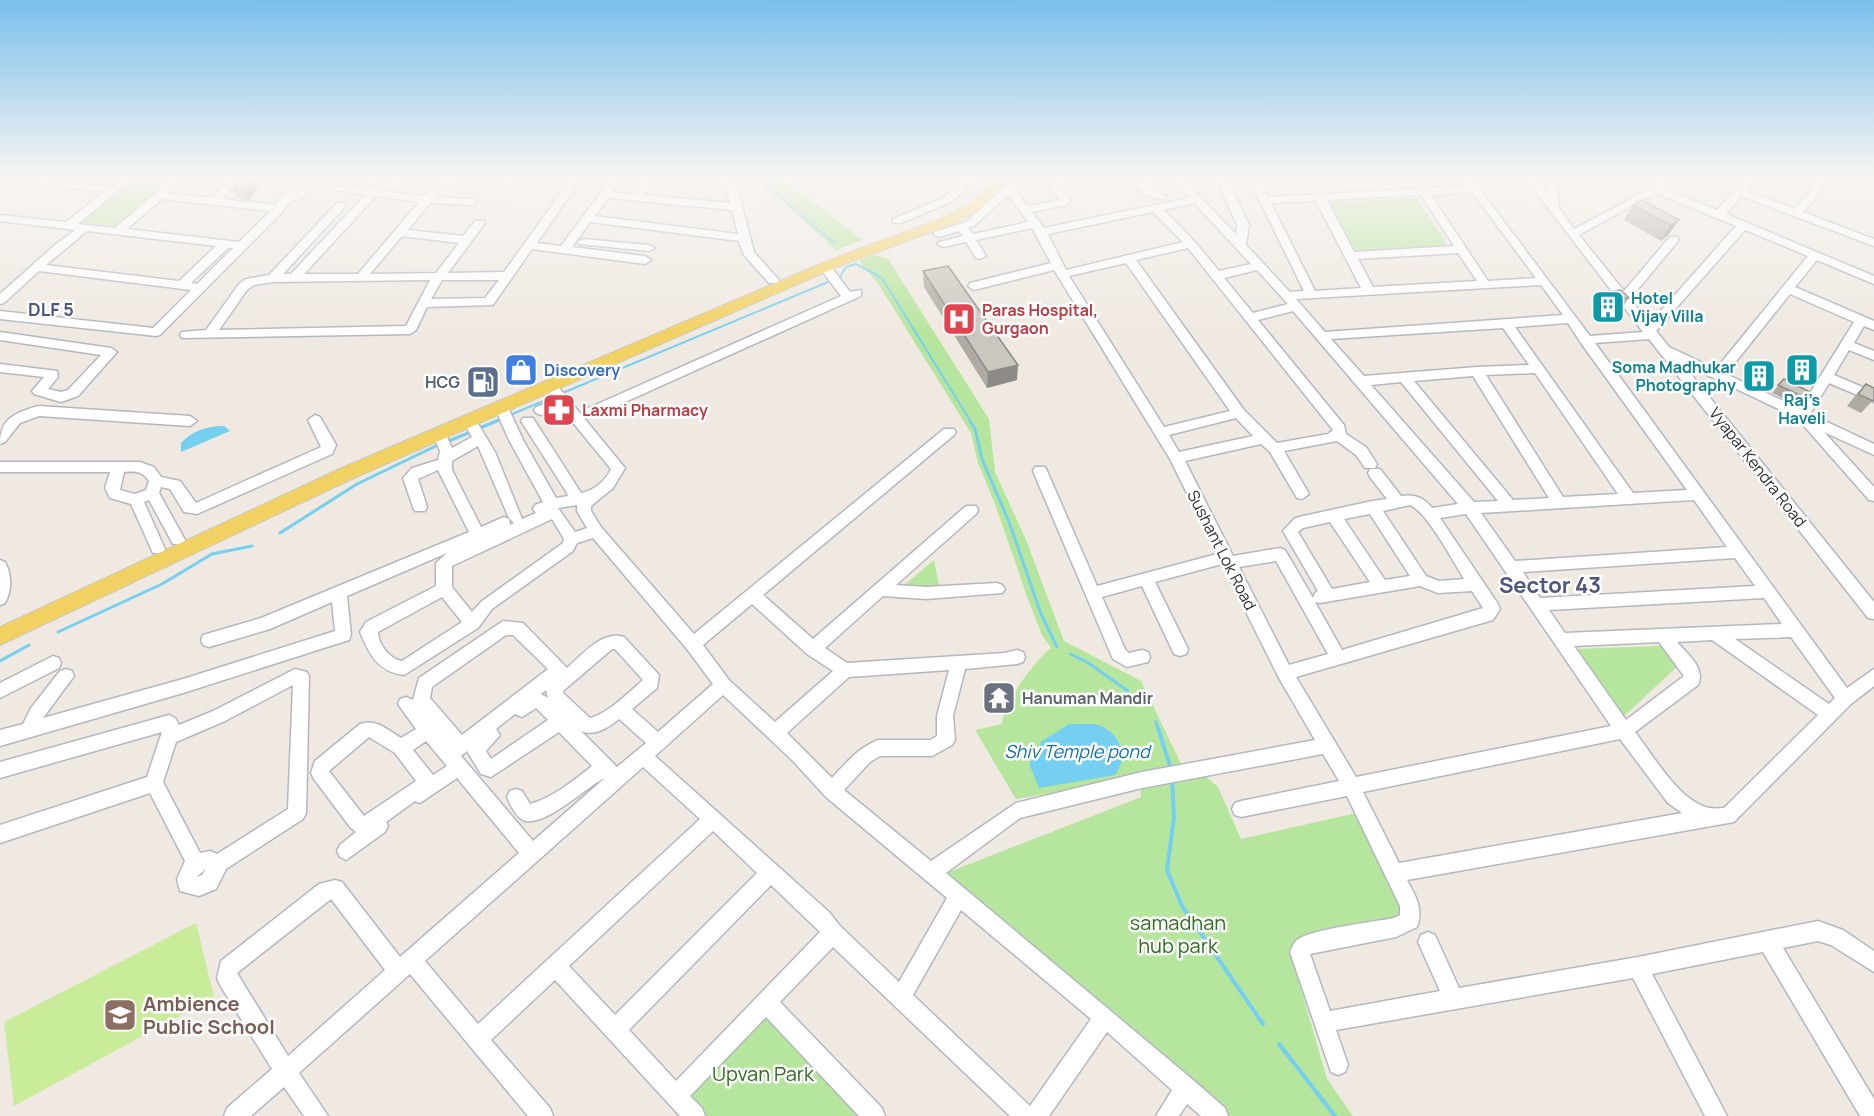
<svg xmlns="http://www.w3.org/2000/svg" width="1874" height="1116" viewBox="0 0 1874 1116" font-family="Manrope,sans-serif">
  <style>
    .green { fill: #b6e59e }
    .pitch { fill: #c9ec9a }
    .water { fill: #75cff0 }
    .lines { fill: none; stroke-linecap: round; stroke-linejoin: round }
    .stream-far2 { stroke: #75cff0; stroke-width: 2 }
    .stream-far1 { stroke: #75cff0; stroke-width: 3 }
    .stream { stroke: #75cff0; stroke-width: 4 }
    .minor-casing { stroke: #b4b7c1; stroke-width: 3 }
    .major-casing { stroke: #c9c9c9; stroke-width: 2 }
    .minor { fill: #fff; fill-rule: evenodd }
    .major { fill: #f2d163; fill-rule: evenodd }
    .wall { fill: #afaba4 }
    .shaded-wall { fill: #8e8b86 }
    .building { fill: #cbc7bf; stroke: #8e8b86; stroke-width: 1.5 }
    .labels { text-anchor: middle; stroke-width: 5; stroke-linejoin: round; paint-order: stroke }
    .culture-label { font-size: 16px; font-weight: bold; fill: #0d838f; stroke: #fff; text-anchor: start }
    .health-label { font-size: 16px; font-weight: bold; fill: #be3a42; stroke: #fff; text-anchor: start }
    .shop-label { font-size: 16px; font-weight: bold; fill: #366cbe; stroke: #fff; text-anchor: start }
    .service-label { font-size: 16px; font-weight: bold; fill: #4e5e75; stroke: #fff; text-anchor: end }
    .street-label { font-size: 16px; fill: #2e2e2e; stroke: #fff }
    .worship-label { font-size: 16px; font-weight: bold; fill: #5b616d; stroke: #fff; text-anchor: start }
    .neighbourhood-label { font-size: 18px; font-weight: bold; fill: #4d5680; stroke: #fff }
    .water-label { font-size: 18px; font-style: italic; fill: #0d6fa3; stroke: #fff }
    .near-park-label { font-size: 20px; fill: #2c6e1b; stroke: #fff }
    .near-education-label { font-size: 20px; font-weight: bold; fill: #785e54; stroke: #fff; text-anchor: start }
    .district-label { font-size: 22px; font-weight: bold; fill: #4d5680; stroke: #fff }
  </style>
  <rect width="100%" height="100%" fill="#efe9e1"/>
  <g class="green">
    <path d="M131 179H170L161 189 117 226 78 222Z"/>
    <path d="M756 179H782L790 183 862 240 836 250Z"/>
    <path d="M1417 198 1448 246 1354 251 1327 202Z"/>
    <path d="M874 255 888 259 989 419 995 472 1026 540 1064 641 1141 681 1184 770 1202 773 1218 787 1241 839 1361 812 1404 914 1291 954 1327 1079 1353 1116H1214L939 876 1141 797 1140 784 1177 772 1016 799 975 730 1002 724C1003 704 1034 661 1051 648L1042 635 1028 599 995 504 978 463 971 433 879 285 859 261Z"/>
    <path d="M934 560 939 586 902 587Z"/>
    <path d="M1660 646 1682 662 1621 719 1574 649Z"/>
    <path d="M762 1012 860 1116H703L684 1095Z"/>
  </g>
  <path class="pitch" d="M196 923 214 997 14 1106 4 1022Z"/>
  <g class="water">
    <path d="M224 426 230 431 181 452V443C192 431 207 426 224 426Z"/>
    <path d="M1069 724C1079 725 1095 722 1103 727 1122 737 1128 758 1115 775L1039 788 1029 764 1041 742Z"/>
  </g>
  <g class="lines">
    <g class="stream-far2">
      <path d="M759 179 834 243"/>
      <path d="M510 415 840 277 846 267 856 264 882 278 971 422"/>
      <path d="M493 422 501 419"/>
    </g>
    <g class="stream-far1">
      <path d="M970 421 975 429 982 459 1009 522 1041 614 1057 647"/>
      <path d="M477 429 497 421"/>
      <path d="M446 442 471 432"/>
      <path d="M280 533 357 484 440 444"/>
      <path d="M58 632 162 584 212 554 252 546"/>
      <path d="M1070 654 1087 662 1128 691"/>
      <path d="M0 661 29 645"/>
      <path d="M1156 722 1158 729"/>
    </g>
    <g class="stream">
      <path d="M1158 728 1171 769"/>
      <path d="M1172 778 1174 817 1167 870 1182 906 1263 1024"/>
      <path d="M1279 1044 1335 1116"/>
    </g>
    <g class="minor-casing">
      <g id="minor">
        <path d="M18 179H46L111 187 121 179H132L78 224 115 228 156 193 169 179H179L168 193 213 198 228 179H238L223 199 276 205 294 179H304L294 194 306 181 305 179 318 180 302 199 290 201 283 211 160 335 156 336 0 319V311L153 328 191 290 39 271 4 303 0 304V294L55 245 75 230 0 221V215L66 222 104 192 23 182ZM162 199 270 211 239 242 127 229ZM87 231 216 246 179 281 46 265ZM228 248H233L197 284 191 283Z"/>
        <path d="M383 179H394L382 191 424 196 440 179H450L435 197 472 199 477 202 472 205 430 203 408 230 463 236 475 221H483L485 223 448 273 504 272 571 179H581L537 243 561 246 611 179H621L612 192 634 194 644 179H654L644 195 730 203 725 179H735L754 252 779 280 777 283H769L744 255 739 241 590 222 572 247 645 256 651 260 645 264 532 249 493 305 427 307 416 330 410 334 182 338 180 335 182 332 206 330 239 284 246 279 269 275 337 203H345V207L283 274H291L365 195 334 190V186L371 189ZM376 196 419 202 358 274H304ZM608 198 732 210 738 234 595 216ZM402 236 459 243 436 273 370 274ZM430 280 406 326 219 330 247 290 254 285 273 282ZM442 280H499L485 298 431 299Z"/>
        <path d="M954 179H976L1007 185 1014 179H1025L1015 189 1027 206 1060 200 1042 179H1052L1071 200 1066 205 1032 212 1044 228 1189 198 1173 179H1183L1236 234 1237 225 1217 179H1227L1249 225 1246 245 1290 292 1304 291 1249 179H1259L1268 197 1467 186 1462 179H1472L1590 336 1643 332 1526 179H1536L1548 194 1547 179H1557L1559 208 1574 229 1624 203 1663 179H1675L1663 188 1717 210 1746 179H1756L1746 191 1795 209 1821 179H1831L1803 212 1874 239V246L1741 196 1726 214 1874 276V284L1817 260 1795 287 1874 321V330L1864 326 1854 343 1874 351V360L1849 350 1834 375 1874 392V402L1829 383 1810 414 1874 444V455L1824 432 1874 487V501L1869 500 1797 418 1682 363 1874 602V619L1868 618 1649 339 1595 343 1847 688 1874 669V686L1851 704 1734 822 1407 880C1415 895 1424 909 1417 927L1396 937 1310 954 1330 1011 1440 991 1418 942 1421 935 1428 932 1435 935 1459 988 1638 957 1818 921 1843 930 1874 951V972L1831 945 1818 941 1783 948 1874 1099V1116H1860L1763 952 1652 974 1727 1116H1705L1633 978 1336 1030 1348 1065 1345 1072 1338 1075 1331 1072 1290 952C1292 948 1294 942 1297 940 1311 929 1374 922 1394 918L1400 915V906L1347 796 1241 817 1235 815 1232 809 1235 803 1241 801 1339 781 1323 754 1142 788 1020 818 946 873 1193 1080 1225 1108 1228 1116H1201L1187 1104 1179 1116H1156L1172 1090 1107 1032 1049 1116H1010L833 947 780 1002 882 1108 885 1116H859L766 1017 690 1096 702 1108 705 1116H680L555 980 491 1040 550 1108 553 1116H528L410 974 299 1073 328 1116H304L284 1087 251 1116H224L227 1108 272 1069 220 985 217 978 221 961 319 884 335 880 342 882 400 957 519 853 457 778 420 803 415 801 386 822 388 826 385 832 346 860 340 857 337 851 340 845 356 832 350 827 314 779 311 773 315 761 360 724C376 718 388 730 401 738L416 729 398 704 400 699 406 697 413 700 419 678 503 621 523 623 567 668C582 655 602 630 624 637L659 675 657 688 632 709 658 732 713 684 687 649 593 538 577 543 573 551 492 609 478 628 404 675C378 672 369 654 360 632L366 622 436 586V563L447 553 347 596 351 635 349 640 183 693 0 746V730L23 724 31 708 60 671 66 669 72 671 74 676 43 718 183 679 335 631 332 602 270 629 209 647 203 645 201 640 203 635 261 618 469 532 438 470 418 479 427 507 425 511H415L413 507 403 478 412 468 438 460 440 451 432 433 434 430H444L452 448 472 437 462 420 464 417H474L495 452 522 519 536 513 533 509 535 505 543 502 509 440 494 406 496 403H506L523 440 556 498 568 496 567 493 521 421 523 418H533L581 493C594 491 606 480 611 469L561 408 541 415 536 413 534 410 536 407 555 400 547 390 548 382H558L560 389 625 468 613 488 591 506V511L601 527 694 634 944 429H954L956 432 954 435 763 595 813 639 966 506H976L978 510 976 514 896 585 926 587 997 583 1002 585 1005 589 1002 593 926 599 883 596 825 648 847 663 1005 653 1017 650 1023 652 1025 657 1023 662 1017 664 965 669 953 716 955 740 952 745 932 756H880L870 762 844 790 931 861 1016 803 1142 772 1315 740 1279 678 1222 564 1155 582 1188 649 1186 654 1180 656 1174 654 1142 586 1102 597 1125 649 1129 653 1142 650 1148 652 1150 657 1148 662 1127 667 1113 659 1033 471 1035 467H1045L1047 471 1097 586 1217 554 1170 459 1054 270 974 290 968 286 970 283 1051 263 1032 228 976 240 986 256 980 259 976 258 966 242 943 247 937 244 939 242 963 236 959 231 939 237 933 234 935 232 966 222 1001 191 971 185 951 202 901 223H893V219L943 198 961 183ZM1472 192 1536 278 1488 281 1431 195ZM1656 193 1736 226 1650 323 1630 299 1678 241V237H1670L1624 291 1579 235ZM1008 195 1028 222 973 234 968 228 974 226ZM1421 195 1454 246 1354 252 1327 200ZM1316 201 1361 288 1315 291 1271 203ZM1194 203 1251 264 1219 271 1195 242 1164 210ZM1153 212 1183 242 1066 270 1048 234ZM1745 230 1808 256 1716 369 1669 347 1656 331ZM1188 248 1333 430 1328 434 1277 443 1244 410 1136 260ZM1458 253 1477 281 1373 287 1358 259ZM1126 263 1230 411 1164 427 1069 276ZM1257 270 1288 304 1253 313 1224 278ZM1541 285 1563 315 1325 332 1296 299ZM1790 294 1854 322 1800 409 1726 374ZM1293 311 1458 504 1432 508C1424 497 1414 494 1401 496L1380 469H1370L1368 473 1370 477 1387 499 1372 501 1299 517 1294 519 1283 531 1318 591 1315 593 1313 598 1285 550 1280 548 1233 556 1185 461 1261 444 1270 452 1297 498 1302 499 1309 494 1284 451 1337 441 1356 455 1365 468H1375L1377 464 1366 447 1346 434 1344 425 1258 320ZM1568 323 1581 343 1687 490 1633 493 1515 327ZM1503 328 1529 365 1477 367 1364 376 1331 339ZM1535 373 1618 494 1563 497 1486 375ZM1473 376 1549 498 1513 500 1414 381ZM1401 382 1498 501 1474 502 1371 385ZM1236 418 1253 436 1179 452 1169 435ZM478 446 509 518 514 523 510 525 509 519 504 517 481 527 452 470V461ZM1694 500 1727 547 1515 561 1481 513ZM577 505V511L587 528 575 532 558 508ZM1410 505C1427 512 1453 561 1464 579L1439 581 1426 576 1383 511ZM1370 514 1410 576 1385 580 1344 519ZM1466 514 1611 726 1356 777 1296 677 1493 620 1500 609 1498 604 1440 518ZM552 519 564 539 563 543 482 601 472 612 452 587V566ZM1330 522 1370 582 1332 589 1298 532 1303 528ZM1735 558 1755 586 1540 598 1523 572ZM1276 561 1328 654 1289 665 1239 567ZM1420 586 1438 593 1472 591 1483 608 1342 650 1315 602 1320 603ZM442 597 462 622 402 661C389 659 378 643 378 632ZM1764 598 1782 624 1565 633 1549 610ZM752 604 807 654 833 671 775 722 729 680 703 645ZM506 635H513L548 669 462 735 430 698 432 687ZM1791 637 1835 698 1829 704 1735 639ZM1712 640 1818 715 1724 808C1720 808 1714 809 1710 808 1680 803 1653 755 1635 732L1698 685C1706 668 1687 654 1677 642ZM1659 642 1684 676 1626 720 1574 646ZM612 649H615L643 680C628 693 609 713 590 718L564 694 563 691ZM949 670 937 716V736L930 740H878C858 748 846 763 832 778L787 733 849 677ZM546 690 548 698 541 694ZM723 695 792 760 826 797 947 898 899 982 840 926 829 912 655 756ZM536 708 548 720 491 759 486 751 500 735 496 729 515 714 522 717ZM619 719 646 743 617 767 581 731C595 737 609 727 619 719ZM559 732 592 766C573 781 554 797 530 804L522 791 516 789 510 791 507 797C510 804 516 817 523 820 544 829 588 785 605 778L533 841 461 756 467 751 481 774 491 777ZM369 737 395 753 416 781 364 816 329 771ZM1620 739 1668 803 1682 813 1399 863 1363 792ZM426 741 447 766 433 775 413 750ZM643 767 700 819 478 1024 425 961ZM713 831 757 873 615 1015 569 966ZM771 885 820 932 676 1081 629 1030ZM331 899 385 970 288 1056 237 973ZM961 910 1091 1019 1030 1106 913 995Z"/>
        <path d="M1123 179C1136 178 1157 187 1166 197L1165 199C1155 200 1129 187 1123 179Z"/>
        <path d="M583 239 649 245 655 248 649 251 579 244 577 242Z"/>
        <path d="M825 263 829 264 850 292 861 290V296L594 416H584L582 413 584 410 841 296 819 267Z"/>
        <path d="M0 332 111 348 117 352 78 396 61 402 34 394 32 391 44 377 0 372V364L57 371 58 377 48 389 61 392 68 390 101 355 0 340Z"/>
        <path d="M38 406 190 416 197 421 190 426 39 416 20 423 5 442 0 444C0 418 15 413 38 406Z"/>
        <path d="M315 415 320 417 336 445 332 454 197 514 184 512 170 489 161 487 159 493 185 540 183 544H173L149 500 144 502 165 549 163 553H153L131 504 110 498 105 488 110 472H0V462H140L154 467 161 477 180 481 196 503 321 447 308 420ZM124 472C135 471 142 471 149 481L146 490 135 494 120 490Z"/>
        <path d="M0 560 5 562C12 576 12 590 5 603L0 605Z"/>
        <path d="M53 656 59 658 61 663 59 668 0 698V683Z"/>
        <path d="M295 669 307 672 309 677 306 813 303 819 226 869 216 889 199 896 180 891 177 879 185 861 150 793 0 843V825L147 777 162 732 0 778V762L169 715 175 718 179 725 213 711ZM293 685 288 809 217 854 210 851 200 853 163 782 176 742 225 721ZM206 869 202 875 196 877Z"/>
      </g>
    </g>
    <g class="major-casing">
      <path id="major" d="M996 179H1011L979 210 953 224 837 267 356 477 0 645V627L344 467 827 261 943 218 969 204Z"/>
    </g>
    <use href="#minor" class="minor"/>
    <use href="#major" class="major"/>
  </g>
  <g class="wall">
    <path d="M258 188 249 200 238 198 233 191Z"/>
    <path d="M1633 205 1679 220 1668 235 1661 241 1624 220Z"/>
    <path d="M923 271 1017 380 987 388 924 287Z"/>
    <path d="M1602 292 1629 298 1621 310 1601 312 1594 304Z"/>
    <path d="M1784 379 1806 398 1799 406 1772 393Z"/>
    <path d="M1866 384 1874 399 1861 413 1847 406 1855 396Z"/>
  </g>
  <g class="shaded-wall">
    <path d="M253 180 258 188 249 200 244 192Z"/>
    <path d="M1679 220 1668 235 1661 241 1671 225Z"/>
    <path d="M1018 365 1017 380 987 388 988 372Z"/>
  </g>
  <g class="building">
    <path d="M241 180H253L244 192 233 191Z"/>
    <path d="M1642 200 1679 220 1671 225 1633 205Z"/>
    <path d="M948 266 1018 365 988 372 923 271Z"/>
    <path d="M1621 290 1629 298 1609 300 1602 292Z"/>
    <path d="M1784 379 1810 392 1806 398 1778 385Z"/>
    <path d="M1866 384 1874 388V399L1873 401 1858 394Z"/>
  </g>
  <linearGradient id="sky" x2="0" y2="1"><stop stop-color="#7abfeb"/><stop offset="0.53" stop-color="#f8f5f2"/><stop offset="1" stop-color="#f8f5f2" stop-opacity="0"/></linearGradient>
  <rect width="1874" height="335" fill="url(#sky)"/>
  <defs>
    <g id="building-square" transform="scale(1.725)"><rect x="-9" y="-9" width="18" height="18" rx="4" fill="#0f9aa8" stroke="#fff"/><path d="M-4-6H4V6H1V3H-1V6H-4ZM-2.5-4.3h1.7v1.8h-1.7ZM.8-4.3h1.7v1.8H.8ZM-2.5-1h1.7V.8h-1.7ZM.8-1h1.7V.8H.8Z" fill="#fff"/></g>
    <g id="hospital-square" transform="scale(1.725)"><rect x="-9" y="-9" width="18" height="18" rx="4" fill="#e0444e" stroke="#fff"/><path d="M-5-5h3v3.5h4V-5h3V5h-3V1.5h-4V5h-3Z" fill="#fff"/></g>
    <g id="shop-square" transform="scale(1.725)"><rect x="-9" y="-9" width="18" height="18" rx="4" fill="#3f7fe0" stroke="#fff"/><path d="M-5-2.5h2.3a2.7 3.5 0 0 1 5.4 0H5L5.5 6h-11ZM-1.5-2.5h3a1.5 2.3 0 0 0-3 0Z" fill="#fff"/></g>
    <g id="fuel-square" transform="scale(1.725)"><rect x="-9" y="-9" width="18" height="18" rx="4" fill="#5c6f8a" stroke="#fff"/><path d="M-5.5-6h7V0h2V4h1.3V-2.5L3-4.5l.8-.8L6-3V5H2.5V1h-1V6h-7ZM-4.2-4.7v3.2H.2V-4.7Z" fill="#fff"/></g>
    <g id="pharmacy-square" transform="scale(1.725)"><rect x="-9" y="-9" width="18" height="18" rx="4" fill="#e0444e" stroke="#fff"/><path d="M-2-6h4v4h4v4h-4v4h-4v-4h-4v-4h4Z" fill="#fff"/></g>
    <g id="temple-square" transform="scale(1.725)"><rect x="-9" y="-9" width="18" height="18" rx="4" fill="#6b7280" stroke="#fff"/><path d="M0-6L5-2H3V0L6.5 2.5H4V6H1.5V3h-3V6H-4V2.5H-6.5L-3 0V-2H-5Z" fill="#fff"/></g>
    <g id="school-square" transform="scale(1.725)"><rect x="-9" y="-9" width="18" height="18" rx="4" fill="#8d6e63" stroke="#fff"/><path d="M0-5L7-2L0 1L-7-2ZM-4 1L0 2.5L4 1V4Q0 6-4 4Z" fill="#fff"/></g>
  </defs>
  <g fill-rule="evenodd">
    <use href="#building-square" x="1608" y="307"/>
    <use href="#hospital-square" x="959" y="319"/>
    <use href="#shop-square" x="521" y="370"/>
    <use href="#building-square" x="1802" y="370"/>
    <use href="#building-square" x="1759" y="376"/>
    <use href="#fuel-square" x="483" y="382"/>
    <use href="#pharmacy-square" x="559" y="410"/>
    <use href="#temple-square" x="999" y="698"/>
    <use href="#school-square" x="120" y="1015"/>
  </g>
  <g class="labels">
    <g class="culture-label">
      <text x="1631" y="304">Hotel<tspan x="1631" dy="18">Vijay Villa</tspan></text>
      <text x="1736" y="373" text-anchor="end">Soma Madhukar<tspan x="1736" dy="18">Photography</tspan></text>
      <text x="1802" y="406" text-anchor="middle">Raj’s<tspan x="1802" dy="18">Haveli</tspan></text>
    </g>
    <g class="health-label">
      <text x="982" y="316">Paras Hospital,<tspan x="982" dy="18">Gurgaon</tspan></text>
      <text x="582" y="416">Laxmi Pharmacy</text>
    </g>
    <g class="shop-label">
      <text x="544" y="376">Discovery</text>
    </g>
    <g class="service-label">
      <text x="460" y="388">HCG</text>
    </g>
    <g class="street-label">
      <text transform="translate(1758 467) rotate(52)" y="6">Vyapar Kendra Road</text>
      <text transform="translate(1222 550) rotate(63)" y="6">Sushant Lok Road</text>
    </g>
    <g class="worship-label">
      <text x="1022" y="704">Hanuman Mandir</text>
    </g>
    <g class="neighbourhood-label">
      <text x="51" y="316">DLF 5</text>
    </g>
    <g class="water-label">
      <text x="1077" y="758">Shiv Temple pond</text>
    </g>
    <g class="near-park-label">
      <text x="1178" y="930">samadhan<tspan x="1178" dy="23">hub park</tspan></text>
      <text x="763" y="1081">Upvan Park</text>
    </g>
    <g class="near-education-label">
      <text x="143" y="1011">Ambience<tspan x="143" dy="23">Public School</tspan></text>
    </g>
    <g class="district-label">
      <text x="1550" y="593">Sector 43</text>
    </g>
  </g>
</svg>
